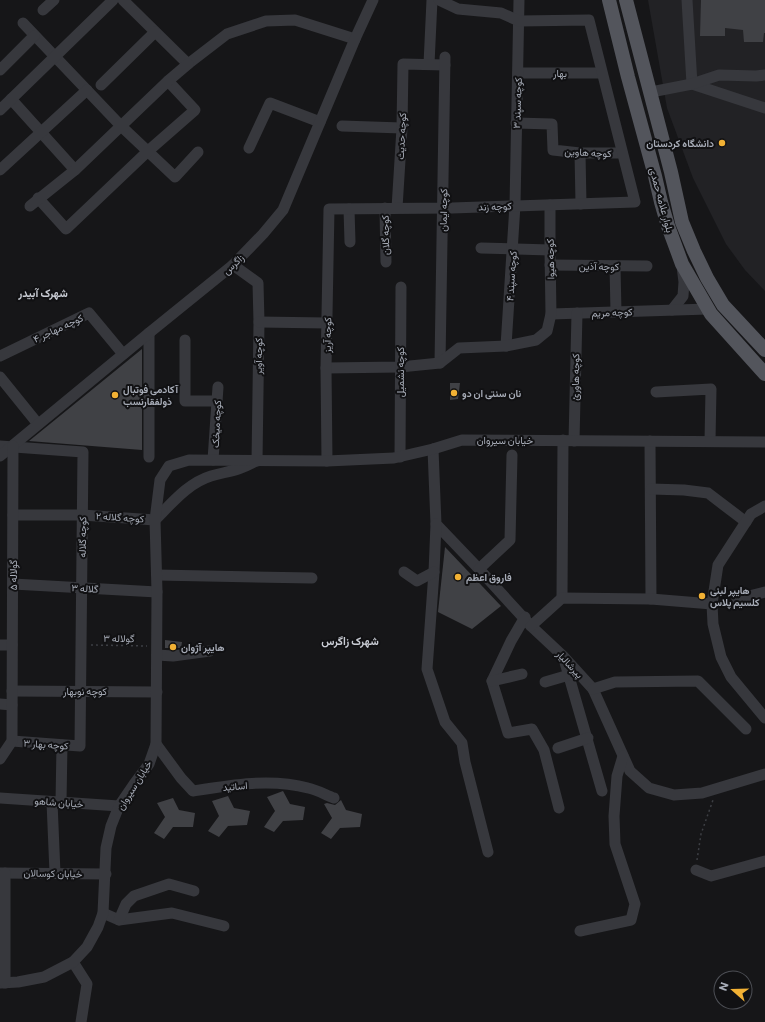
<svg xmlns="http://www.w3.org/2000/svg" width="765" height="1022" viewBox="0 0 765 1022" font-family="Commissioner,Vazirmatn,sans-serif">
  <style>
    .built { fill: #222225 }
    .building { fill: #404145 }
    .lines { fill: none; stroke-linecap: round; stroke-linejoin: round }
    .path { stroke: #3d3f44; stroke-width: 1.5; stroke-dasharray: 2 3; stroke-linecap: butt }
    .minor { stroke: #37383d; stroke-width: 11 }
    .major { stroke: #53555c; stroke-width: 14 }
    .poi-dot { fill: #f2b134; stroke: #111113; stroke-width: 1.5 }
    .labels { text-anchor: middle; stroke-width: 4; stroke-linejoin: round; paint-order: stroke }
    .street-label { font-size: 10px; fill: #a8adb8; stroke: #111113 }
    .poi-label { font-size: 10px; font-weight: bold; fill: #a8adb8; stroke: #111113; text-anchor: start }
    .neighbourhood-label { font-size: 11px; font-weight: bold; fill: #c9ccd4; stroke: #111113 }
  </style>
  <rect width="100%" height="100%" fill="#161618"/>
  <path class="built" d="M648 0H765V291L745 270 726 244 693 178 667 108Z"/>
  <g class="building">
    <path d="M701 0H765V33H764L763 42H744L743 30 725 28V36H700Z"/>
    <path d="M142 349V450L29 441 61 415Z"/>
    <path d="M450 383H460L458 399 450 400Z"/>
    <path d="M445 547 501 606 472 629 438 612Z"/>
    <path d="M165 640 182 642 181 648H165Z"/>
    <path d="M283 791 290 804 305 807 303 820 283 821 274 832 264 827 275 811 267 797Z"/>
    <path d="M228 796 234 808 250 811 247 825 228 826 219 837 208 831 219 816 212 801Z"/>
    <path d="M173 798 179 810 195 813 193 827H173L164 839 154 833 165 817 157 803Z"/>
    <path d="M341 800 346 810 362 814 360 827 340 828 331 839 321 833 332 818 324 804 327 803 335 805Z"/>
  </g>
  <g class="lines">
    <g class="path">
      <path d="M91 645 147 646"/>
      <path d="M697 860 701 834 713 800"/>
    </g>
    <g class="minor">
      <path d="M123 0 188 64 227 34 266 21 295 20 355 39"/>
      <path d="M687 0 692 84"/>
      <path d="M43 10 54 0"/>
      <path d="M23 23 121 126 175 177 198 152"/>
      <path d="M429 64 432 0"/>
      <path d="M0 70 34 36"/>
      <path d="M518 73H601"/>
      <path d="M692 84 765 108"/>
      <path d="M101 85 155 32"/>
      <path d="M651 92 692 84 719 75 756 76 765 75"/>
      <path d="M11 99 75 170"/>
      <path d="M0 110 113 0"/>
      <path d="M516 123 552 124 553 150 580 153H622"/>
      <path d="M342 126 402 128"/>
      <path d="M249 148 270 103 320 122"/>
      <path d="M580 153 581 204"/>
      <path d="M0 170 87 90"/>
      <path d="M38 198 66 229 147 152 195 110 168 81"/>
      <path d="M30 206 75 170 168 81 188 64"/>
      <path d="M385 208 386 262"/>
      <path d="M397 208 402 128 403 64 445 65"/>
      <path d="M349 209 350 242"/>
      <path d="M481 248 550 250"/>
      <path d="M233 265 258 283 259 322 257 461"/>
      <path d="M550 265 647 266"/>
      <path d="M615 266 616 312"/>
      <path d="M672 310 683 296 684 282 682 266"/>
      <path d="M551 314 708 309"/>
      <path d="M259 322 327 323"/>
      <path d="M149 333V457"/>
      <path d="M185 340V401H217"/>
      <path d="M506 346 515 205 519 0"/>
      <path d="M0 356 89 313 123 354"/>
      <path d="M440 363 445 57"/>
      <path d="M326 368 400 367 440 363 459 348 506 346 536 340 547 331 551 314 550 250V205"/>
      <path d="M0 377 38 424"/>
      <path d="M656 392 711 389 710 441"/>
      <path d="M574 441 577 313"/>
      <path d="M650 441 651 599"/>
      <path d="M0 446 83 452 80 746 12 741"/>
      <path d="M433 449 436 524 479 569 531 626 563 656 593 689 630 771 649 788 674 795 702 793 765 774"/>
      <path d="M0 456 149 333 233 265 263 234 283 210 355 39 373 0"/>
      <path d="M400 457 401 287"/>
      <path d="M213 460 218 387"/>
      <path d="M327 461 326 368 329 209 452 208 635 202 589 20 519 21 501 13 458 9 439 0"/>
      <path d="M651 489 684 490 708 493 746 522"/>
      <path d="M765 506 751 514 718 565 712 604 713 624 721 657 731 677 765 718"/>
      <path d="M13 515H82L155 520"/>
      <path d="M155 520C172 503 188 483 211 476 229 471 238 471 256 461"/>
      <path d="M436 524 434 572 427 669 445 722 462 743 465 762 488 852"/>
      <path d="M479 569 510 540 512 455"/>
      <path d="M404 572 417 581 434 572"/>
      <path d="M157 575 312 578"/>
      <path d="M13 584 157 592"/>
      <path d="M562 598 563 440"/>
      <path d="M737 599 765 592"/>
      <path d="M525 617 511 641 492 681 508 733 532 729 544 750 559 808"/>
      <path d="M531 626 562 598 651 599 712 604"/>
      <path d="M0 645H12"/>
      <path d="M157 655 173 656 210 651"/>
      <path d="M564 659 602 791"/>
      <path d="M492 681 522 674"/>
      <path d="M545 682 569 675"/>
      <path d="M593 689 615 682 698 681 746 729"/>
      <path d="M12 691 157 692"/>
      <path d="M0 704 12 705"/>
      <path d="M156 744 181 778 193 791C230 785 271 778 308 788 317 790 326 795 334 798"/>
      <path d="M558 748 588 738"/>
      <path d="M0 759 12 741 13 446"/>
      <path d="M0 798 119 806"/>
      <path d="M52 802 55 873"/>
      <path d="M61 802 62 745"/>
      <path d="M696 870 711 876 765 861"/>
      <path d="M0 873 106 874"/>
      <path d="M103 913 119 920 172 913 224 926"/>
      <path d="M119 920 126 904 134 896 169 884 194 891"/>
      <path d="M580 931 631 920 635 904 615 844 614 816 617 776 623 756"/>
      <path d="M73 962 87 984 81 1022"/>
      <path d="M0 983 18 982 44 977 73 962 87 947 98 927 103 913 106 848 111 826 119 806 134 784 149 764 156 744 157 592 155 520 160 480 169 466 189 460 327 461 394 458 433 449 462 440 765 442"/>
      <path d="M5 983V873"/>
    </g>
    <g class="major">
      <path d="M609 0 628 77 655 176 661 202 668 226 682 264 711 314 765 374"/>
      <path d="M626 0 671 172 682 222 694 251 707 278 723 305 765 350"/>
    </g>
  </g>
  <g class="poi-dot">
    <circle cx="722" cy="143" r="4"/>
    <circle cx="454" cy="393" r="4"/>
    <circle cx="115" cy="395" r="4"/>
    <circle cx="458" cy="577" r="4"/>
    <circle cx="702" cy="596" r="4"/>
    <circle cx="173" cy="647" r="4"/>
  </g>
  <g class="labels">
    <g class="street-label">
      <text x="560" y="77">بهار</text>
      <text transform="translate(517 103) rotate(-88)" y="4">کوچه سپند ۳</text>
      <text transform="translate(401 136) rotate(-87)" y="4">کوچه حدیث</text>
      <text transform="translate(588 152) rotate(3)" y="4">کوچه هاوین</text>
      <text transform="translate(662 200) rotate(75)" y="4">بلوار علامه حمدی</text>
      <text transform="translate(495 206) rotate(-2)" y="4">کوچه زند</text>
      <text transform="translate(443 210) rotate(-89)" y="4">کوچه ایمان</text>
      <text transform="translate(385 235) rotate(-91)" y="4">کوچه گلان</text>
      <text transform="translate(550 259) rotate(-91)" y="4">کوچه هیوا</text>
      <text transform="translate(233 264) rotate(-43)" y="4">زاگرس</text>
      <text transform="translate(599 266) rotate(1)" y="4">کوچه آذین</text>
      <text transform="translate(511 276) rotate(-86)" y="4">کوچه سپند ۴</text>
      <text transform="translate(612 312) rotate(-2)" y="4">کوچه مریم</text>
      <text transform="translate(58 328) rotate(-25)" y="4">کوچه مهاجر ۴</text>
      <text transform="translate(327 335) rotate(-89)" y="4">کوچه آریز</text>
      <text transform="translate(258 356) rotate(-89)" y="4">کوچه آویر</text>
      <text transform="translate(400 372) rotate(-90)" y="4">کوچه نشمیل</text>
      <text transform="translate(575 377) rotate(-89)" y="4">کوچه هاورئ</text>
      <text transform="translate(216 424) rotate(-87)" y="4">کوچه میخک</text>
      <text x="505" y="444">خیابان سیروان</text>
      <text transform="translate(120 517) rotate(4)" y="4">کوچه گلاله ۲</text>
      <text transform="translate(82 537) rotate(-89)" y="4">کوچه گلاله</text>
      <text transform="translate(13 575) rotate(-90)" y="4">گولاله ۵</text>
      <text transform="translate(85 588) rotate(3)" y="4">گلاله ۳</text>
      <text transform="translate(119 638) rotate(1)" y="4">گولاله ۳</text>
      <text transform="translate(570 664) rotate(47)" y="4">پیرشالیار</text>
      <text x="85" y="695">کوچه نوبهار</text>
      <text transform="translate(46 744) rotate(4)" y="4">کوچه بهار ۳</text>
      <text transform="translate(134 785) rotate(-58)" y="4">خیابان سیروان</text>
      <text transform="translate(235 786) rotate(-5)" y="4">اساتید</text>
      <text transform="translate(59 802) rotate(4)" y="4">خیابان شاهو</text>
      <text transform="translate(53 873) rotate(1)" y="4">خیابان کوسالان</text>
    </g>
    <g class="poi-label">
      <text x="714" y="147" text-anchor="end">دانشگاه کردستان</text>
      <text x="123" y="393">آکادمی فوتبال<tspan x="123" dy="12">ذولفقارنسب</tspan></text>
      <text x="462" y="397">نان سنتی ان دو</text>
      <text x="466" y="581">فاروق اعظم</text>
      <text x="710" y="594">هایپر لبنی<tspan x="710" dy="12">کلسیم پلاس</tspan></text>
      <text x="181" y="651">هایپر آژوان</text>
    </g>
    <g class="neighbourhood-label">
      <text x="43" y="297">شهرک آبیدر</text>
      <text x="350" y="645">شهرک زاگرس</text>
    </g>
  </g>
  <g transform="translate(733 990) rotate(290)"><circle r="19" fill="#111113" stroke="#4d4f55"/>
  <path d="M0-3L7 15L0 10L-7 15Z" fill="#f2b134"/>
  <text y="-6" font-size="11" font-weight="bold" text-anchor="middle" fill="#a8adb8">N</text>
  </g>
</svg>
